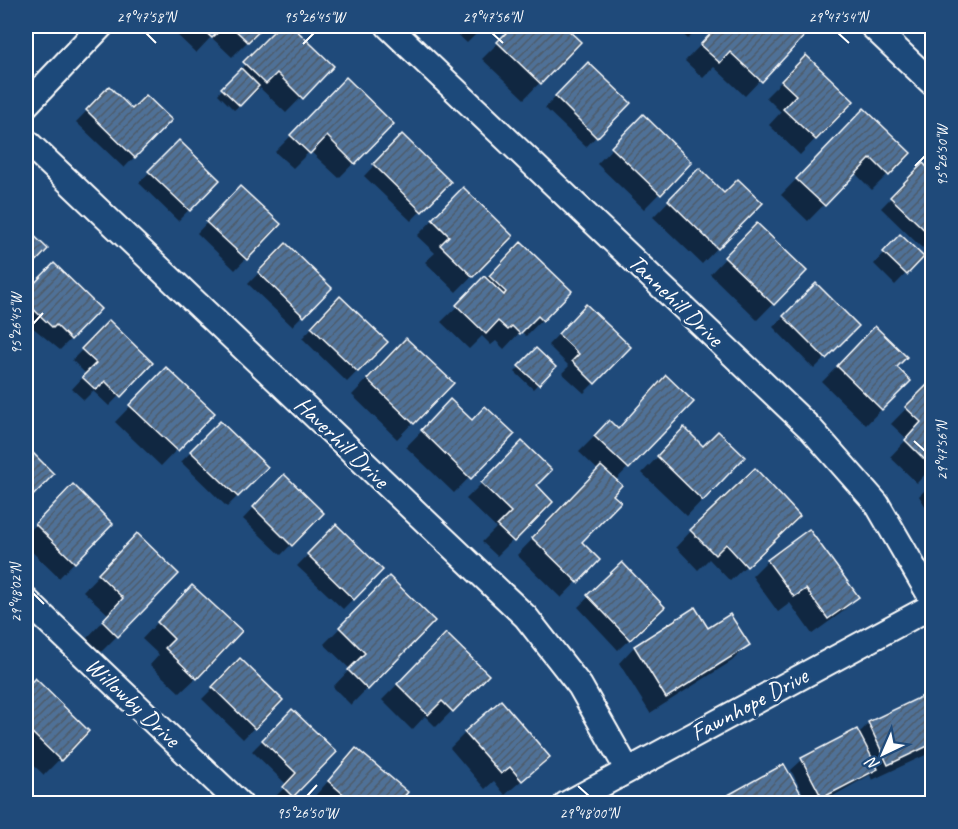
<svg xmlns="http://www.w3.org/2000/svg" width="958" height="829" viewBox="0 0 958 829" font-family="Caveat,sans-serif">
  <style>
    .shadow { fill: #0007 }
    .building { fill: url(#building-hatch); stroke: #fff; stroke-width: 1.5 }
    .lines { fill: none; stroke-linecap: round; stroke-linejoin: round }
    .street-casing { stroke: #fff; stroke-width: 28 }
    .street { stroke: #1f4a7a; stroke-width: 24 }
    .ticks { fill: none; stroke: #fff; stroke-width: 2 }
    .labels { text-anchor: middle; stroke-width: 6; stroke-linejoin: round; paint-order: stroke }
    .street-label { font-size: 24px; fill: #fff; stroke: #1f4a7a }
    .neatline { fill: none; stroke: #fff; stroke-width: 2 }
    .ticks-label { font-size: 15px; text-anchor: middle; fill: #fff }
  </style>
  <defs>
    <pattern id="building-hatch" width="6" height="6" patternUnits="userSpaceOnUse" patternTransform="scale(1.5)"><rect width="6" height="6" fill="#507197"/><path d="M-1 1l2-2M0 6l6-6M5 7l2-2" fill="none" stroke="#4e5b6a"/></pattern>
  </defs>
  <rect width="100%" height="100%" fill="#1f4a7a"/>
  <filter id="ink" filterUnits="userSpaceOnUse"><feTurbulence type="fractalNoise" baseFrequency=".0167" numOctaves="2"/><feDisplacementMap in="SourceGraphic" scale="12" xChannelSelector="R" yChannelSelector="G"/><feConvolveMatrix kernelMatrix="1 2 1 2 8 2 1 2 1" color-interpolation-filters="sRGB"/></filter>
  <g filter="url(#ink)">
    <g class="shadow">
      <path d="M179 26H263L232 57 211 37 196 53 173 31Z"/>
      <path d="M281 26H290L332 66 286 113 260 88 234 110 218 94Z"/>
      <path d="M449 26H484L467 43Z"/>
      <path d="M515 26H562L579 42 524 99 482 59Z"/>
      <path d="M675 26H701L688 39Z"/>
      <path d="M719 26H770L776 31 782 26H803L808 30 745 96 714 67 703 78 685 61Z"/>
      <path d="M806 57 852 101 800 155 769 125 781 112 766 97Z"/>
      <path d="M588 64 629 103 586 147 545 108Z"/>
      <path d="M346 80 392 124 339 178 310 151 293 168 275 152Z"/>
      <path d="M109 88 132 111 170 120 124 168 76 122Z"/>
      <path d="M643 116 690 162 644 209 597 164Z"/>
      <path d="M848 126 909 153 872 190 855 173 808 221 781 195Z"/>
      <path d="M402 136 449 182 411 221 364 176Z"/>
      <path d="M178 142 218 180 178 221 139 183Z"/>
      <path d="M923 165 932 174V238L922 248 881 208Z"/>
      <path d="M699 170 724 195 761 203 702 264 653 217Z"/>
      <path d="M240 188 279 224 235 270 197 233Z"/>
      <path d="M463 189 511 236 456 292 425 262 435 253 417 236Z"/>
      <path d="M757 225 805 271 757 320 710 274Z"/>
      <path d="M26 230 46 249 26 270Z"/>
      <path d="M900 236 922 257 895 285 874 264Z"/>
      <path d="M521 244 570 291 526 336 521 331 504 349 496 341 491 345 482 336 469 349 441 322Z"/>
      <path d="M286 245 329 288 292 326 248 284Z"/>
      <path d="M54 265 99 309 60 350 26 322V294Z"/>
      <path d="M816 285 857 326 814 369 773 327Z"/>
      <path d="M341 298 386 342 347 382 302 338Z"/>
      <path d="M586 306 629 347 584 393 562 373 569 366 548 345Z"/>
      <path d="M109 323 151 363 109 406 93 391 84 400 72 389 86 374 72 360Z"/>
      <path d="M875 328 895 367 909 381 866 425 822 382Z"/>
      <path d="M406 340 451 383 397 439 352 395Z"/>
      <path d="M536 350 554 367 533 389 515 372Z"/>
      <path d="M166 369 212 413 161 466 115 422Z"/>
      <path d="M932 382V467L917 483 890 457 907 439 891 424Z"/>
      <path d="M650 393 691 402 615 481 580 542 598 560 561 598 517 555 599 471 579 452 609 422 617 430Z"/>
      <path d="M450 402 471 422 512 434 454 493 406 447Z"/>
      <path d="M220 423 266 467 227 507 181 462Z"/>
      <path d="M684 430 703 448 743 457 687 516 642 473Z"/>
      <path d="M522 443 535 485 551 502 497 556 482 542 496 528 466 499Z"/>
      <path d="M26 448 52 474 26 501Z"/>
      <path d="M284 476 322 513 281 555 243 519Z"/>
      <path d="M932 483V517L919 496Z"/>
      <path d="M73 487 111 524 59 578 26 546V535Z"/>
      <path d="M336 526 381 570 343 609 297 566Z"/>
      <path d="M691 531H783L730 581 709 559 698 570 676 547Z"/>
      <path d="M809 531 857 597 841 613 812 634 790 603 778 612 752 576 767 561Z"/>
      <path d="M137 535 117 636 101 652 87 638 109 615 83 591Z"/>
      <path d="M622 565 652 618 618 650 578 607Z"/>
      <path d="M389 578 433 621 351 705 333 687 350 669 324 644Z"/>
      <path d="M177 602 196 678 180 693 150 665 159 655 142 639Z"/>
      <path d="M695 609 708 630 748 645 732 661 650 713 619 663 634 647Z"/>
      <path d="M446 635 487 675 436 727 425 716 412 730 382 700Z"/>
      <path d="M240 661 281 700 243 739 202 699Z"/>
      <path d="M35 680 87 731 44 775 26 758V690Z"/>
      <path d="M929 695 932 703V752L872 780 870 775 819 804H808L791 770 802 760 856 731 858 734 869 723Z"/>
      <path d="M292 711 335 752 285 804H278L273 799 287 785 252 751Z"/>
      <path d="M465 733 548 757 505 795 494 781 485 789 450 748Z"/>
      <path d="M356 750 396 804H321L314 797Z"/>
      <path d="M729 797 805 804H722Z"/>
    </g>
    <g class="building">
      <path d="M199 26H225L212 38Z"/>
      <path d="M231 26H265L248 42Z"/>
      <path d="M279 26H292L334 66 303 99 277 73 266 84 243 62Z"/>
      <path d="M513 26H564L581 42 541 84 497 42Z"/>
      <path d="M718 26H772L777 30 781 26H805L810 30 762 82 730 52 720 63 700 45Z"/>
      <path d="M806 55 854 101 816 140 783 109 796 95 781 81Z"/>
      <path d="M588 62 631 103 597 138 555 96Z"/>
      <path d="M241 68 259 86 240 106 221 88Z"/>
      <path d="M346 77 394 124 355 164 327 136 310 154 290 135Z"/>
      <path d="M109 86 132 109 146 95 172 120 135 158 86 110Z"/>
      <path d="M864 108 911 153 889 176 871 158 825 206 796 179Z"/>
      <path d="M643 114 692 162 661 195 611 147Z"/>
      <path d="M402 134 451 182 422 212 373 164Z"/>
      <path d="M179 140 220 180 190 211 148 171Z"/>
      <path d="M923 163 932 172V237L890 197Z"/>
      <path d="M699 168 724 193 738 179 763 203 718 249 668 200Z"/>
      <path d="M240 186 281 224 247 260 206 222Z"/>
      <path d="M463 187 513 236 473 277 440 245 449 236 432 219Z"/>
      <path d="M757 223 807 271 774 305 724 257Z"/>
      <path d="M26 228 48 249 26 272Z"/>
      <path d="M900 234 924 257 907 275 883 252Z"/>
      <path d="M521 242 572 291 543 321 538 316 520 334 512 326 508 330 498 321 486 334 456 305 484 276 504 295 506 292 489 276Z"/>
      <path d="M286 243 332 288 304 317 258 272Z"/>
      <path d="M54 263 101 309 71 340 56 325 53 328 26 302V292Z"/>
      <path d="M816 283 859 326 826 359 783 316Z"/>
      <path d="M340 296 388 342 358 372 311 327Z"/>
      <path d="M586 304 631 347 595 384 572 361 579 354 558 334Z"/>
      <path d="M109 320 153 363 121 397 105 381 96 390 82 377 96 363 81 349Z"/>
      <path d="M875 326 907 357 897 367 911 381 882 410 837 366Z"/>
      <path d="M406 338 454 383 414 424 367 379Z"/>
      <path d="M536 348 556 367 539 385 518 366Z"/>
      <path d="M166 367 215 413 178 451 129 405Z"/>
      <path d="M666 375 694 402 629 469 594 436 609 420 618 429Z"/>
      <path d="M932 380V467L905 440 921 422 905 407Z"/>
      <path d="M450 399 472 420 485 406 515 434 471 479 421 430Z"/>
      <path d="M220 421 268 467 238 497 190 451Z"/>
      <path d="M684 427 703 446 718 431 745 457 703 501 657 456Z"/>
      <path d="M522 441 552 470 537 485 553 502 514 542 497 526 511 512 481 483Z"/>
      <path d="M26 446 54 474 26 503Z"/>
      <path d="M601 466 622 485 613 495 621 502 582 542 600 560 578 583 532 538Z"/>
      <path d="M755 468 800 516 747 567 726 544 715 555 690 530Z"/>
      <path d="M284 474 324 513 292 546 253 507Z"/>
      <path d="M73 484 113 524 75 563 35 524Z"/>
      <path d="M336 524 383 570 354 600 307 554Z"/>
      <path d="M809 529 859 597 828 619 806 589 794 597 767 560Z"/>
      <path d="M137 533 179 574 118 637 102 621 123 598 98 574Z"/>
      <path d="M622 562 665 607 630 640 587 595Z"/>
      <path d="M389 576 435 621 368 690 348 670 365 653 339 627Z"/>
      <path d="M192 585 242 631 197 679 165 648 174 639 157 622Z"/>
      <path d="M695 607 708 628 730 614 750 645 666 698 634 646Z"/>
      <path d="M446 633 489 675 453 712 442 701 428 715 397 684Z"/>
      <path d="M240 658 283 700 255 729 212 687Z"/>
      <path d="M35 678 89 731 61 761 26 727V688Z"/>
      <path d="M929 693 932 700V744L888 765 868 722Z"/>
      <path d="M501 700 550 757 522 781 510 767 501 774 464 732Z"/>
      <path d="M292 709 337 752 293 797 283 787 296 773 262 740Z"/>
      <path d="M857 729 878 769 822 798 801 758Z"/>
      <path d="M356 748 408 792 398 804H355L328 781Z"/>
      <path d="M784 764 807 804H733L728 795Z"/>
    </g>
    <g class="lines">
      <g class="street-casing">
        <g id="street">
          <path d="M388 26 811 429 877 504 932 599"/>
          <path d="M872 26 932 83"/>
          <path d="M26 105 101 26"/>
          <path d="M26 141 526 617 580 686 627 769"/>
          <path d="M26 600 240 804"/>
          <path d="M566 804 932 606"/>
        </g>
      </g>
      <use href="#street" class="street"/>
    </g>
  </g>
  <path class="ticks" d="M146 33 156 43M492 33 503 43M838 33 849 43M303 44 314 33M915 166 925 156M33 324 43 313M914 441 925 451M33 593 44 604M578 786 589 796M307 796 317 785"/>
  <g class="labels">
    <g class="street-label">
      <text transform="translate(676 300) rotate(44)" y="8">Tannehill Drive</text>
      <text transform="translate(342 442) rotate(44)" y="8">Haverhill Drive</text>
      <text transform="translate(133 702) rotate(43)" y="8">Willowby Drive</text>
      <text transform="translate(749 704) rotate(-28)" y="8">Fawnhope Drive</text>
    </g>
  </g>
  <rect width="958" height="829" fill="none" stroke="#1f4a7a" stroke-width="66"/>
  <g transform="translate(883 754) rotate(224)" stroke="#1f4a7a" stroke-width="4.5" paint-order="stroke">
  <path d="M0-4.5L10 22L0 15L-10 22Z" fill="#ffffff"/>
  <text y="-9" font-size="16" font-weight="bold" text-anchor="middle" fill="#ffffff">N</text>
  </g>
  <rect x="33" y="33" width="892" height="763" class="neatline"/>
  <g class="ticks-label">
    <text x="146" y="22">29°47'58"N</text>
    <text x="314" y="22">95°26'45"W</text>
    <text x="492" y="22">29°47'56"N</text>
    <text x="838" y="22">29°47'54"N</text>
    <text transform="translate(942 156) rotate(-90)" y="5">95°26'50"W</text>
    <text transform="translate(16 324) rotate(-90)" y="5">95°26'45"W</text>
    <text transform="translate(942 451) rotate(-90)" y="5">29°47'56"N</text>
    <text transform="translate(16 593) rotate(-90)" y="5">29°48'02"N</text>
    <text x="307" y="818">95°26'50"W</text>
    <text x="589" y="818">29°48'00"N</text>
  </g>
</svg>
